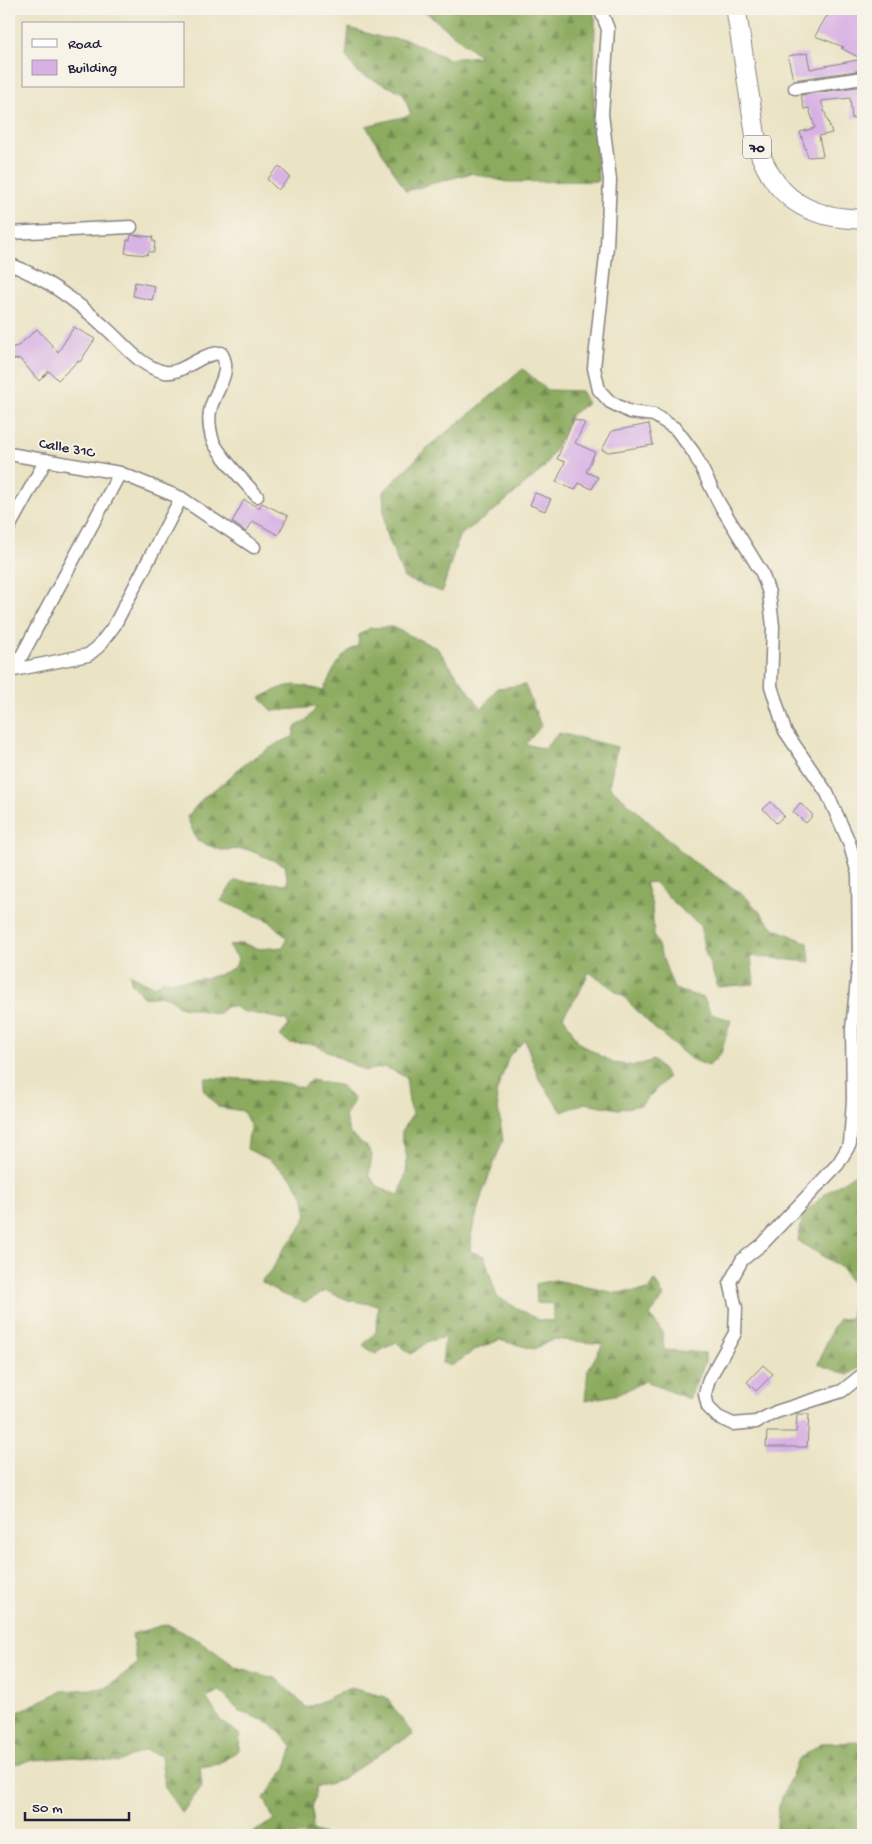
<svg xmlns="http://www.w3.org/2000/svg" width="872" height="1844" viewBox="0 0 872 1844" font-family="'Gochi Hand',sans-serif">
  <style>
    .forest { fill: url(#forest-firs); stroke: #57664d }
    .building { fill: #d7b1e4 }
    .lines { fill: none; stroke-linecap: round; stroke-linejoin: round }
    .minor-casing { stroke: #868280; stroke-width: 15 }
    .primary-casing { stroke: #868280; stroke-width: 21 }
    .minor { stroke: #fff; stroke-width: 12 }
    .primary { stroke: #fff; stroke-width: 19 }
    .labels { text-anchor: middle; stroke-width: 4; stroke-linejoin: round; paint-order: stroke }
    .shield { fill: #f7f3e8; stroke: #62616f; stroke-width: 1 }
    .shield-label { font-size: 14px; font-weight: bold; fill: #22223b }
    .street-label { font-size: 15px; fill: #22223b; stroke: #f7f3e8 }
  </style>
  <defs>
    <pattern id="forest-firs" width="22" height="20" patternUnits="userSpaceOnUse" patternTransform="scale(1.25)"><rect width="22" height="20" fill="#8cab5f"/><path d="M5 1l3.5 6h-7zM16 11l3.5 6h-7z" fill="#728b50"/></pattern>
  </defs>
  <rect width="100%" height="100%" fill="#f7f3e8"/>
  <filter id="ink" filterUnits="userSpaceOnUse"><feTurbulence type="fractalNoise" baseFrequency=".02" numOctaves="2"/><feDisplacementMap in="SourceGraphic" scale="10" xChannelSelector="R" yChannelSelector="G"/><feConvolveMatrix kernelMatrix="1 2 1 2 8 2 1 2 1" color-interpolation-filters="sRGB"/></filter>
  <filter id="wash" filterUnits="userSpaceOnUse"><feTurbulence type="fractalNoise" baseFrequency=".0096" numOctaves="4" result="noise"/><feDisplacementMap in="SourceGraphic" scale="20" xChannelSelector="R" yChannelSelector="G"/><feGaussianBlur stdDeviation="1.12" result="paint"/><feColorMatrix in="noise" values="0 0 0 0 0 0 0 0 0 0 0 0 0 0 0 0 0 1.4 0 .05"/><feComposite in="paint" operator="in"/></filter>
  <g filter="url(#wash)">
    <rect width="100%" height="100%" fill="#eae3c4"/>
    <g class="forest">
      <path d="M419 9H592L595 18 594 118 598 181 507 182 471 173 406 191 366 126 411 115 403 93 358 73 346 56 349 28 383 38 406 39 449 59 480 56 428 14Z"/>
      <path d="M523 369 547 390 581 391 588 403 571 415 559 442 544 468 495 510 459 536 442 592 404 578 385 529 383 492 429 446 477 408Z"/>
      <path d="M392 627 437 648 482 709 497 688 525 685 541 726 526 744 544 749 559 733 617 747 609 786 691 860 745 896 774 928 808 943 810 962 751 956 754 984 718 987 704 948 700 925 679 908 654 882 645 883 652 905 654 935 674 989 704 998 711 1014 731 1020 721 1053 709 1066 691 1059 654 1028 623 996 589 972 578 995 563 1016 579 1043 613 1063 635 1066 654 1060 668 1077 641 1105 619 1109 585 1103 562 1112 539 1079 525 1040 509 1056 496 1094 503 1140 482 1194 472 1231 470 1251 484 1256 497 1297 539 1320 553 1321V1304L537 1303 536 1284 555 1280 615 1293 649 1290 655 1281 664 1297 650 1315 662 1332 664 1350 705 1353V1363L689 1399 645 1381 619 1394 585 1401 588 1370 603 1344 554 1339 534 1349 499 1340 475 1350 453 1365 442 1363 445 1337 429 1341 411 1354 396 1342 375 1354 363 1345 376 1332 378 1305 351 1301 326 1291 305 1302 281 1294 261 1281 273 1268 283 1250 298 1232 307 1215 303 1195 291 1177 268 1159 247 1149 250 1125 243 1111 218 1107 203 1089 205 1078C236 1079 274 1078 303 1088L311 1080 342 1086 354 1100 345 1117 350 1134 366 1146 372 1155 369 1175 379 1188 399 1195C402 1186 407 1173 407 1163 407 1140 392 1138 413 1115L409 1102 406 1077 385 1067 365 1071 314 1044 290 1043 280 1036 289 1025 286 1020 242 1011 233 1006 226 1007 218 1014 178 1006C166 990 160 999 143 997L131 982 130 974 152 986 161 983 162 980C186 982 216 980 236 966L238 958 229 946 241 943 260 949 283 947 287 938 269 921 221 901 234 881 288 884 285 865 246 849 221 850 197 841 187 817 204 797 227 780 240 767 278 743 293 737 295 727 306 721 317 707 273 711 260 698C289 683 292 682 323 691 332 674 340 652 358 646L359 635 370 628Z"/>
      <path d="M863 1167V1365L848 1375 818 1364 832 1329 839 1319 851 1318 855 1288 842 1268 798 1241 803 1214 825 1194 860 1171Z"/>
      <path d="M167 1624 200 1641 236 1667 277 1679 307 1708 350 1688 386 1697 413 1735 392 1746 338 1781 316 1787 312 1810 313 1831 323 1835H249L274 1820 264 1798 285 1770 293 1747 271 1723 240 1712 220 1691 206 1697 220 1720 240 1735 239 1750 219 1764 200 1767 202 1786 182 1813 165 1789 161 1756 145 1750 119 1762 75 1757 34 1760 9 1765V1716L62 1691 106 1688 137 1664 132 1634Z"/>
      <path d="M863 1742V1835H776L779 1805 798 1760 821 1743Z"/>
    </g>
    <g id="blocks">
      <g class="building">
        <path d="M832 9H863V70L793 80 788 56 807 53 810 69 862 59 841 48 844 47 815 36 826 17H827Z"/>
        <path d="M863 86V117L852 119 850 98 821 101 832 133 819 136 823 156 808 157 800 132 815 128 809 108 804 109 801 95Z"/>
        <path d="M279 166 290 177 278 190 267 179Z"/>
        <path d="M131 235 153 237 152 241H155L154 252H148L147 255 125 253 127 240H130Z"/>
        <path d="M135 282 155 286 152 300 133 296Z"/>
        <path d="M74 327 95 339 80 362 78 361 58 380 49 371 39 381 20 359 9 360V348L18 346 37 329 58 352Z"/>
        <path d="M573 419 585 423 575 443 595 452 586 472 598 477 592 489 579 483 575 490 556 482 565 462 557 459Z"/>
        <path d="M649 424 653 445 609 452 602 450 612 431Z"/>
        <path d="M535 493 551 499 545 511 530 505Z"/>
        <path d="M244 500 259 508 262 503 288 516 278 535 253 521 246 532 232 522Z"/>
        <path d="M771 802 784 816 776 823 763 809Z"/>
        <path d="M800 803 813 815 806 823 793 812Z"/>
        <path d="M763 1365 773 1374 756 1391 747 1382Z"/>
        <path d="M797 1414H809L807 1447H766L767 1432H796Z"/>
      </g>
    </g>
  </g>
  <g filter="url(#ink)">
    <use href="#blocks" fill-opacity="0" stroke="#868280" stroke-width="1"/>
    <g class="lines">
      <g class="minor-casing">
        <g id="minor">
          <path d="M600 9 608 29 602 114 610 180 607 246 594 368 599 390 610 402 630 412 654 415 676 429 694 453 719 503 762 573 769 593 773 626 771 686 785 731 827 793 849 842 858 874 859 960 852 1029 853 1100 850 1144 838 1164 762 1244 742 1260 730 1282 736 1308 735 1333 709 1379 705 1394 708 1407 718 1417 733 1424 756 1422 776 1412 842 1391 862 1375"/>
          <path d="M795 88 863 78"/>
          <path d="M9 233 131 227"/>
          <path d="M9 264C46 278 78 302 107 329 124 344 140 367 165 372 182 375 200 353 221 353 233 370 216 390 211 407 208 417 209 427 212 438 215 451 247 485 257 496"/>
          <path d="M9 454 120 473 181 498 254 547"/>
          <path d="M9 527 46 460"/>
          <path d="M14 670 120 473"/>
          <path d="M9 671 88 655 98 647 114 626 181 498"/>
        </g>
      </g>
      <g class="primary-casing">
        <path id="primary" d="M736 9 757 145C774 198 808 219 863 219"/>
      </g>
      <use href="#minor" class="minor"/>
      <use href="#primary" class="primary"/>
    </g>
  </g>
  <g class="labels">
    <rect class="shield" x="743" y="135.5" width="28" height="23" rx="4"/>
    <g class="shield-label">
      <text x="757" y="152">70</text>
    </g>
    <g class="street-label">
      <text transform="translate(67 447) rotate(10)" y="5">Calle 31C</text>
    </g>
  </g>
  <rect width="872" height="1844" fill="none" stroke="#f7f3e8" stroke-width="30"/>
  <rect x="22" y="22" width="162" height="65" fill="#f7f3e8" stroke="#a29fa3"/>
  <rect x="32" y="39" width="25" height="8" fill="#ffffff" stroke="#a29fa3"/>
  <text x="68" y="48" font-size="15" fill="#22223b">Road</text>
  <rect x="32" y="60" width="25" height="15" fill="#d7b1e4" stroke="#a29fa3"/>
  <text x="68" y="72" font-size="15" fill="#22223b">Building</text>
  <path d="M25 1812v8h104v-8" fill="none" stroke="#22223b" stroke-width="2.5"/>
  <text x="32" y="1812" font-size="15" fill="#22223b" stroke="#f7f3e8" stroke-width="4" paint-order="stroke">50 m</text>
</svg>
